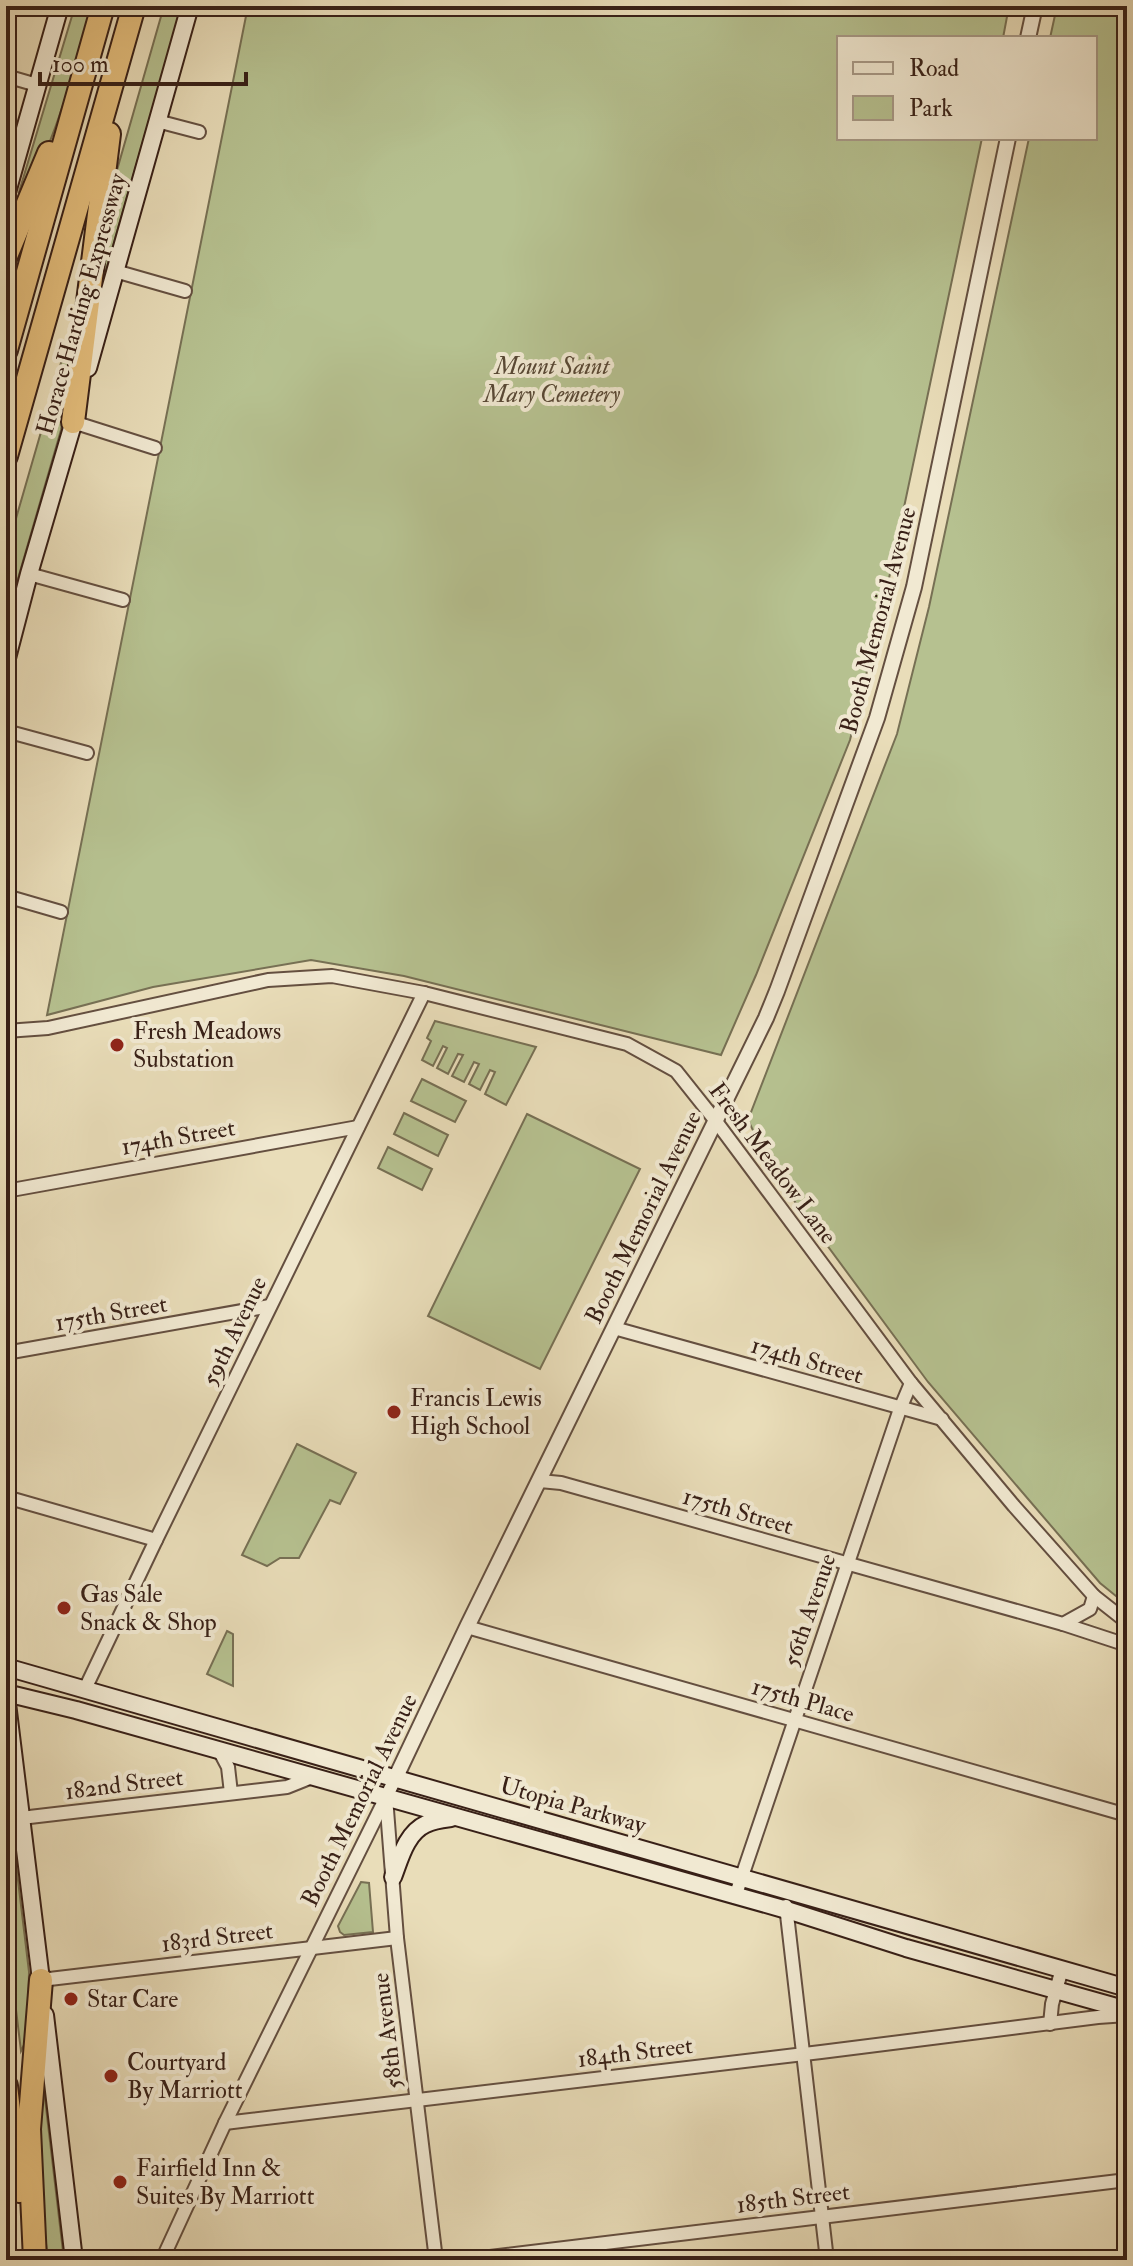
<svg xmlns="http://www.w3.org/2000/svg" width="1133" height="2266" viewBox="0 0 1133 2266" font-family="'IM FELL Double Pica',serif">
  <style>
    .green { fill: #b6c190; stroke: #777054; stroke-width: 2 }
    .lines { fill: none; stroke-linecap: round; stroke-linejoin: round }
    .minor-casing { stroke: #644f40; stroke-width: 16 }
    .tertiary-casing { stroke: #644f40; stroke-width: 18 }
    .secondary-casing { stroke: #382017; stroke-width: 20 }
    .motorway-casing { stroke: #382017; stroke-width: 26 }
    .minor { stroke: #f1e9d2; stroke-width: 12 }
    .tertiary { stroke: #f1e9d2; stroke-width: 14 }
    .secondary { stroke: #f1e9d2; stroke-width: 16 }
    .motorway { stroke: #e4be7c; stroke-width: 22 }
    .poi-dot { fill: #8f2418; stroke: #f1e9d2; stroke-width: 3 }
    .labels { text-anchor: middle; stroke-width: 8; stroke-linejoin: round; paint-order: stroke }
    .street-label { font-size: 24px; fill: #382017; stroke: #f1e9d2 }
    .park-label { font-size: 24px; font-style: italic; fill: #584835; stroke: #f1e9d2 }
    .poi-label { font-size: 24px; fill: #382017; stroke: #f1e9d2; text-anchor: start }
  </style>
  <rect width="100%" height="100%" fill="#e9ddb9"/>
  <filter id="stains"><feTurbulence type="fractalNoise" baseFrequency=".0025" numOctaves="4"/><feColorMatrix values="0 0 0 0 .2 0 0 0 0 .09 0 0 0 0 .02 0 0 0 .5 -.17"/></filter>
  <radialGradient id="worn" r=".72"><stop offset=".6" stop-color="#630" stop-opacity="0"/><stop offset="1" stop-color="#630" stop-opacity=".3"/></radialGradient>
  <g class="green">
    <path d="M75 6H93C75 69 57 133 28 192H19Z"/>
    <path d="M164 6H182L96 305 111 191Z"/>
    <path d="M248 6H1009L1003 38H839V138H982L884 602 850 740 756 975 721 1055 404 976 311 960 153 987 47 1015Z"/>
    <path d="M1057 6H1127V1605L1100 1583 928 1382 773 1172 748 1120 897 734 929 607 1029 138H1095V38H1050Z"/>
    <path d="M78 304 68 390 61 430 6 620V553Z"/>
    <path d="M435 1021 536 1047 506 1105 485 1094 495 1072 490 1070 480 1090 469 1084 479 1064 474 1062 464 1082 452 1076 463 1055 458 1054 448 1074 437 1068 447 1048 443 1046 433 1066 422 1060 431 1041 427 1038Z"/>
    <path d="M422 1079 466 1101 455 1122 411 1101Z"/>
    <path d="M404 1113 448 1135 438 1156 394 1134Z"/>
    <path d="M527 1114 640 1169 540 1369 428 1316Z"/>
    <path d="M388 1147 432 1169 422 1190 378 1168Z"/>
    <path d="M297 1444 356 1473 340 1504 330 1500 299 1558H280L267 1566 242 1555Z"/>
    <path d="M227 1631 233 1634V1686L207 1674Z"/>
    <path d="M6 1780 29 1972 28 2014 24 2045 21 2051 6 1927Z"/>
    <path d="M361 1882 369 1883 373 1932 344 1935 340 1932 338 1926Z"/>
    <path d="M41 2065 64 2260H48L35 2153Z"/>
  </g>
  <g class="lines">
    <g class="minor-casing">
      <g id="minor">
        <path d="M6 76 37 85"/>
        <path d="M157 121 199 132"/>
        <path d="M115 271 185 291"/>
        <path d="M73 422 155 448"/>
        <path d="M29 574 123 600"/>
        <path d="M6 731 87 753"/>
        <path d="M6 896 61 912"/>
        <path d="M6 1031 48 1028 268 980 332 976 424 993 627 1044 676 1071 715 1120 911 1383 1014 1506 1094 1596 1127 1622"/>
        <path d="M6 1191 358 1127"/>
        <path d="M614 1328 942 1419"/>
        <path d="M6 1353 270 1306"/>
        <path d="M540 1481 561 1483 1063 1624 1090 1609 1094 1596"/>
        <path d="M6 1497 156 1540"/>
        <path d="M1063 1624 1127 1645"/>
        <path d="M467 1627 1127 1815"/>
        <path d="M85 1689 156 1540 424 993"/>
        <path d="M219 1750 228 1767 231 1793"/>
        <path d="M386 1797 397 1938 436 2260"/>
        <path d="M21 1818 287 1787 312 1777"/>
        <path d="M735 1897 900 1409 911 1383"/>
        <path d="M786 1906 827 2260"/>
        <path d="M1127 1964V1971"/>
        <path d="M41 1980 397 1938"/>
        <path d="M1050 2024 1052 2004 1062 1969"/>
        <path d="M225 2123 821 2052 1098 2017 1127 2015"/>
        <path d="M162 2260 225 2123 395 1779"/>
        <path d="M465 2260 1127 2180"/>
      </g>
    </g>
    <g class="tertiary-casing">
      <g id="tertiary">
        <path d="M1028 38 1035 6"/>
        <path d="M395 1779 467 1627 766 1018 777 991 877 718 914 587 1008 138"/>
      </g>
    </g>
    <g class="secondary-casing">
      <g id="secondary">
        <path d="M6 196 60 6"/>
        <path d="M88 368 190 6"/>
        <path d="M6 662 29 574 76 414"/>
        <path d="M6 1667 1127 1988"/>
        <path d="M6 1693 76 1710 787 1910 906 1948 1127 2010"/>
        <path d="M6 1695 42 1988"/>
        <path d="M393 1877C400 1859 406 1833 426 1824 433 1820 443 1819 451 1818"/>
        <path d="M45 2015 74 2260"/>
      </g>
    </g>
    <g class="motorway-casing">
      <g id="motorway">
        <path d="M6 256 49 153"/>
        <path d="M6 350 103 6"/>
        <path d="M73 422 109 134"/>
        <path d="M6 456 134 6"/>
        <path d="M6 2086 19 2191"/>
        <path d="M35 2260 29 2129 41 1980"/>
      </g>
    </g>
    <use href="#minor" class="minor"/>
    <use href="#tertiary" class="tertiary"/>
    <use href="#secondary" class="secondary"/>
    <use href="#motorway" class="motorway"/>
  </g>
  <g class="poi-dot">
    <circle cx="117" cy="1045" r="8"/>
    <circle cx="394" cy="1412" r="8"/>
    <circle cx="64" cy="1608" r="8"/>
    <circle cx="71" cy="1999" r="8"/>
    <circle cx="111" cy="2076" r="8"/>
    <circle cx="120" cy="2182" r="8"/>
  </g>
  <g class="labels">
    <g class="street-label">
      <text transform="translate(81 304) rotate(-74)" y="8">Horace Harding Expressway</text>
      <text transform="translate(878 620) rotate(-75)" y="8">Booth Memorial Avenue</text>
      <text transform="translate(178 1137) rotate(-10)" y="8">174th Street</text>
      <text transform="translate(773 1163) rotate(53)" y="8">Fresh Meadow Lane</text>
      <text transform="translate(643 1217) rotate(-64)" y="8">Booth Memorial Avenue</text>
      <text transform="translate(111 1313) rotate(-10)" y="8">175th Street</text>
      <text transform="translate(234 1331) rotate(-64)" y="8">59th Avenue</text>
      <text transform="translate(807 1360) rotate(16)" y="8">174th Street</text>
      <text transform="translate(738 1511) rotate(16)" y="8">175th Street</text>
      <text transform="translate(809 1610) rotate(-71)" y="8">56th Avenue</text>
      <text transform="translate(803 1700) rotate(16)" y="8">175th Place</text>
      <text transform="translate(124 1784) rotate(-7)" y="8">182nd Street</text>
      <text transform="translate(359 1800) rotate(-64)" y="8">Booth Memorial Avenue</text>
      <text transform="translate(573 1805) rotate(16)" y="8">Utopia Parkway</text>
      <text transform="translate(217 1937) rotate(-7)" y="8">183rd Street</text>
      <text transform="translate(387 2031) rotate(-97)" y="8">58th Avenue</text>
      <text transform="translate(635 2052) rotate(-7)" y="8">184th Street</text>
      <text transform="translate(793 2198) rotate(-7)" y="8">185th Street</text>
    </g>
    <g class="park-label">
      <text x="552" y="374">Mount Saint<tspan x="552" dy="28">Mary Cemetery</tspan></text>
    </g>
    <g class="poi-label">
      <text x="133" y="1039">Fresh Meadows<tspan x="133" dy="28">Substation</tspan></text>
      <text x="410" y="1406">Francis Lewis<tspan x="410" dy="28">High School</tspan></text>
      <text x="80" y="1602">Gas Sale<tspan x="80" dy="28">Snack &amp; Shop</tspan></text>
      <text x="87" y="2007">Star Care</text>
      <text x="127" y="2070">Courtyard<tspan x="127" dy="28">By Marriott</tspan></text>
      <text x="136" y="2176">Fairfield Inn &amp;<tspan x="136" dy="28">Suites By Marriott</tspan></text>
    </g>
  </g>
  <rect width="1133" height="2266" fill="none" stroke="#e9ddb9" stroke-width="32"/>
  <rect x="8" y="8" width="1117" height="2250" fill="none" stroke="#382017" stroke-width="4"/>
  <rect x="16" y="16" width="1101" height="2234" fill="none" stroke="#382017" stroke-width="2"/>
  <rect x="837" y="36" width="260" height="104" fill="#f1e9d2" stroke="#a79987" stroke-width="2"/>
  <rect x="853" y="62" width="40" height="12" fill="#f1e9d2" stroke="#a79987" stroke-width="2"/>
  <text x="909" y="76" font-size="24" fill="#382017">Road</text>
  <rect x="853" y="96" width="40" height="24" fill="#b6c190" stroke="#a79987" stroke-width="2"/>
  <text x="909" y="116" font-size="24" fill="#382017">Park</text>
  <path d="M40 72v12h206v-12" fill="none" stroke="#382017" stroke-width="4"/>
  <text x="52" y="72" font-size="24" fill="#382017" stroke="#f1e9d2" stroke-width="6" paint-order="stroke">100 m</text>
  <rect width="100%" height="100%" filter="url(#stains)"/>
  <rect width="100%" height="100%" fill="url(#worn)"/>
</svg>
